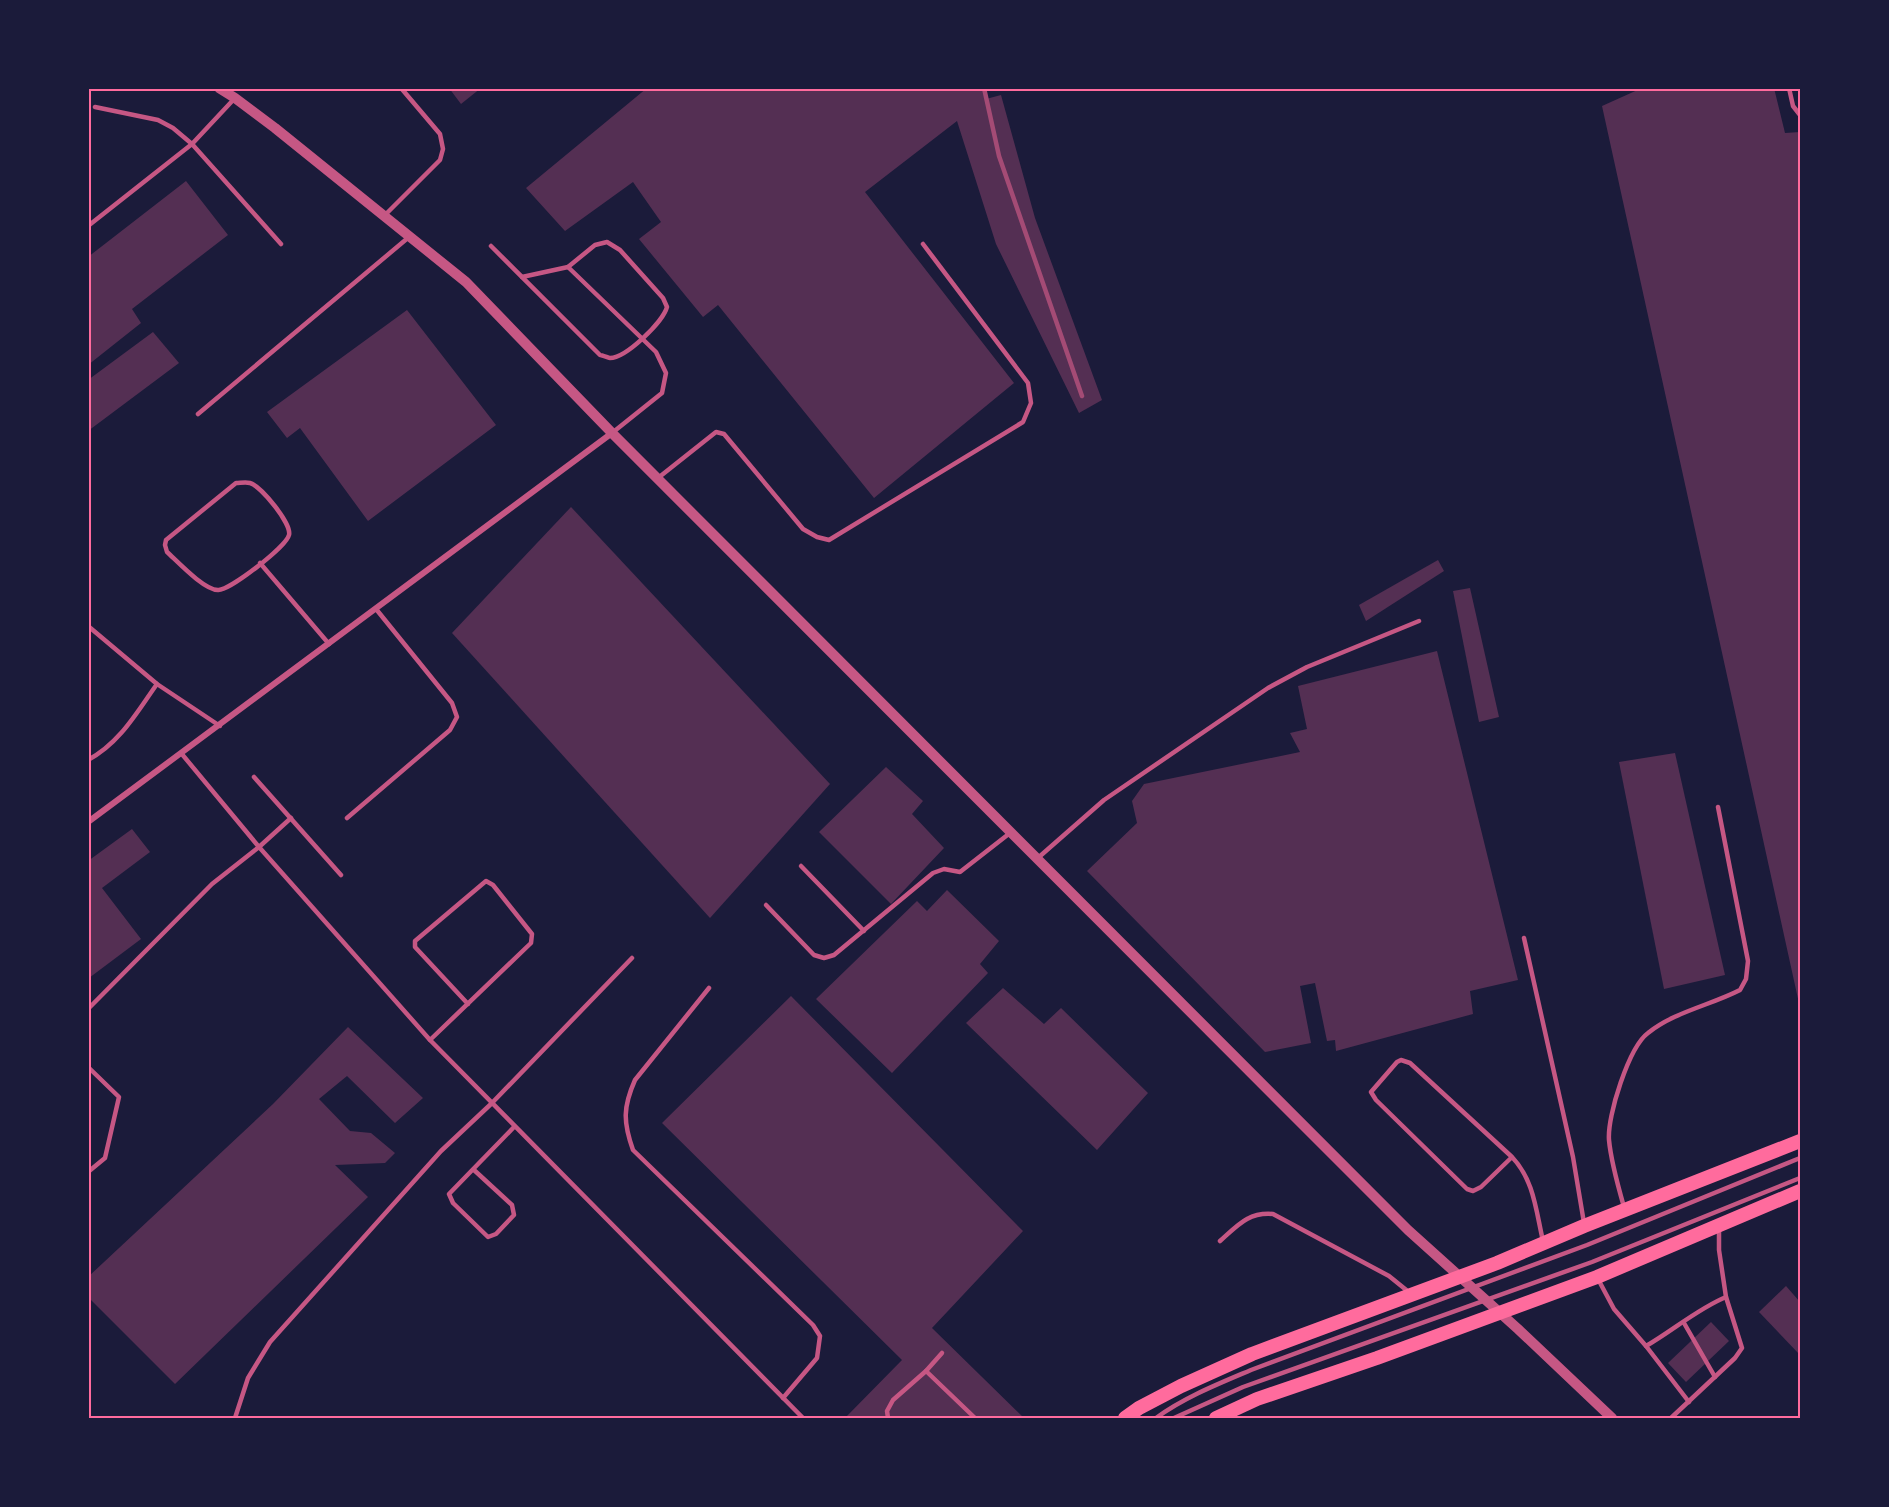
<svg xmlns="http://www.w3.org/2000/svg" width="1889" height="1507" viewBox="0 0 1889 1507" font-family="Helvetica,sans-serif">
  <style>
    .building { fill: #542f53 }
    .lines { fill: none; stroke-linecap: round; stroke-linejoin: round }
    .service { stroke: #c65784; stroke-width: 4.5 }
    .minor { stroke: #c65784; stroke-width: 6 }
    .tertiary { stroke: #c65784; stroke-width: 10 }
    .primary { stroke: #ff6b9d; stroke-width: 14 }
    .rail { stroke: #a44b75; stroke-width: 4.5 }
    .neatline { fill: none; stroke: #ff6b9d; stroke-width: 2 }
  </style>
  <rect width="100%" height="100%" fill="#1b1b3a"/>
  <g class="building">
    <path d="M449 88H481L461 104Z"/>
    <path d="M647 88H983L986 99 1001 95 1035 218 1102 400 1079 413 996 244 957 121 865 192 1014 383 874 498 718 305 703 317 639 239 661 222 633 182 565 231 526 188Z"/>
    <path d="M1642 88H1774L1785 133 1800 132V1008L1602 106Z"/>
    <path d="M186 181 228 235 132 309 141 323 88 365V257Z"/>
    <path d="M407 310 496 425 368 521 300 428 287 438 267 412Z"/>
    <path d="M153 332 179 363 88 431V380Z"/>
    <path d="M571 507 830 784 710 918 452 633Z"/>
    <path d="M1438 560 1444 571 1366 621 1359 605Z"/>
    <path d="M1470 588 1499 717 1479 722 1453 591Z"/>
    <path d="M1437 651 1518 980 1470 991 1473 1014 1336 1051 1335 1040 1327 1041 1315 983 1300 986 1311 1043 1265 1052 1087 871 1137 823 1132 801 1144 784 1300 752 1290 733 1307 729 1298 686Z"/>
    <path d="M1675 753 1725 975 1664 989 1619 762Z"/>
    <path d="M886 767 923 801 912 814 944 848 891 904 819 832Z"/>
    <path d="M132 829 150 852 102 888 141 939 89 978 88 861Z"/>
    <path d="M947 890 999 941 980 964 988 973 892 1073 816 999 917 901 927 911Z"/>
    <path d="M1003 988 1044 1024 1061 1008 1148 1093 1097 1150 966 1023Z"/>
    <path d="M791 996 1023 1231 932 1328 1024 1418H845L902 1360 662 1123Z"/>
    <path d="M348 1027 423 1098 395 1123 347 1076 319 1099 350 1131 371 1133 395 1153 385 1163 335 1165 368 1197 175 1384 88 1297V1277L273 1104Z"/>
    <path d="M1786 1286 1800 1302V1355L1759 1312Z"/>
    <path d="M1711 1322 1729 1341 1686 1382 1668 1363Z"/>
  </g>
  <g class="lines">
    <g class="service">
      <path d="M1789 88 1793 106 1800 115"/>
      <path d="M95 107 158 120 173 128 192 144 281 244"/>
      <path d="M385 215 440 160 443 149 440 134 401 88"/>
      <path d="M88 226 192 144 235 98"/>
      <path d="M491 246 600 355C602 355 609 358 610 358 626 358 663 322 667 307L663 298 620 250 607 242 595 245 568 267"/>
      <path d="M522 277 568 267 656 352 666 373 662 393 612 433"/>
      <path d="M198 414 409 237"/>
      <path d="M658 478 716 432 724 434 803 529 817 537 829 540 1023 422 1031 403 1028 383 923 244"/>
      <path d="M236 483C240 483 246 482 250 483 261 486 292 524 289 535 286 547 229 591 218 590 204 590 178 562 167 552L165 545 166 540Z"/>
      <path d="M260 563 329 644"/>
      <path d="M88 626 157 684 220 726"/>
      <path d="M181 753 259 847 430 1040 803 1418"/>
      <path d="M88 760C120 743 137 712 157 684"/>
      <path d="M254 777 341 875"/>
      <path d="M347 818 450 730 457 717 452 703 376 609"/>
      <path d="M1039 857 1104 800 1268 688 1307 667 1419 621"/>
      <path d="M801 866 864 931"/>
      <path d="M766 905 814 955 824 958 834 955 933 873 944 869 960 872 1010 833"/>
      <path d="M1524 938 1573 1157 1584 1223"/>
      <path d="M709 988 635 1080C623 1107 623 1122 633 1150L813 1325 820 1336 817 1358 783 1398"/>
      <path d="M88 1009 212 884 259 847 291 818"/>
      <path d="M430 1040 531 943 532 934 493 885 486 881 415 941V947L468 1004"/>
      <path d="M88 1067 119 1097 105 1158 88 1172"/>
      <path d="M1512 1157 1481 1187 1473 1191 1467 1189 1376 1100 1371 1092 1397 1062 1401 1060 1410 1063 1512 1157C1534 1180 1536 1211 1543 1241"/>
      <path d="M474 1170 512 1205 514 1215 496 1234 488 1237 453 1203 449 1194 514 1127"/>
      <path d="M1624 1207C1618 1186 1611 1162 1609 1140 1607 1116 1629 1047 1648 1033 1674 1012 1711 1005 1740 990L1746 979 1748 961 1718 807"/>
      <path d="M1220 1241C1238 1225 1248 1212 1273 1214L1389 1276 1410 1293"/>
      <path d="M1598 1279 1614 1309 1646 1346C1672 1331 1699 1308 1726 1297"/>
      <path d="M1684 1323 1715 1377"/>
      <path d="M1646 1346 1689 1402"/>
      <path d="M926 1371 975 1418"/>
      <path d="M235 1418 248 1378 270 1342 441 1151 491 1104 632 958"/>
      <path d="M888 1418 887 1411 893 1400 926 1371 942 1353"/>
      <path d="M1156 1418C1185 1397 1218 1384 1251 1370L1587 1245 1800 1158"/>
      <path d="M1174 1418 1243 1387 1592 1262 1800 1178"/>
      <path d="M1671 1418 1735 1358 1742 1348 1726 1297 1719 1250V1228"/>
    </g>
    <path class="minor" d="M88 822 612 433"/>
    <path class="tertiary" d="M219 88 235 98 275 128 466 282 612 433 1408 1230 1518 1329 1612 1418"/>
    <g class="primary">
      <path d="M1125 1418 1139 1408 1181 1386 1252 1354 1497 1263 1584 1226 1800 1141"/>
      <path d="M1216 1418 1257 1399 1377 1358 1597 1277 1800 1191"/>
    </g>
    <path class="rail" d="M984 88 999 156 1082 396"/>
  </g>
  <rect width="1889" height="1507" fill="none" stroke="#1b1b3a" stroke-width="180"/>
  <rect x="90" y="90" width="1709" height="1327" class="neatline"/>
</svg>
